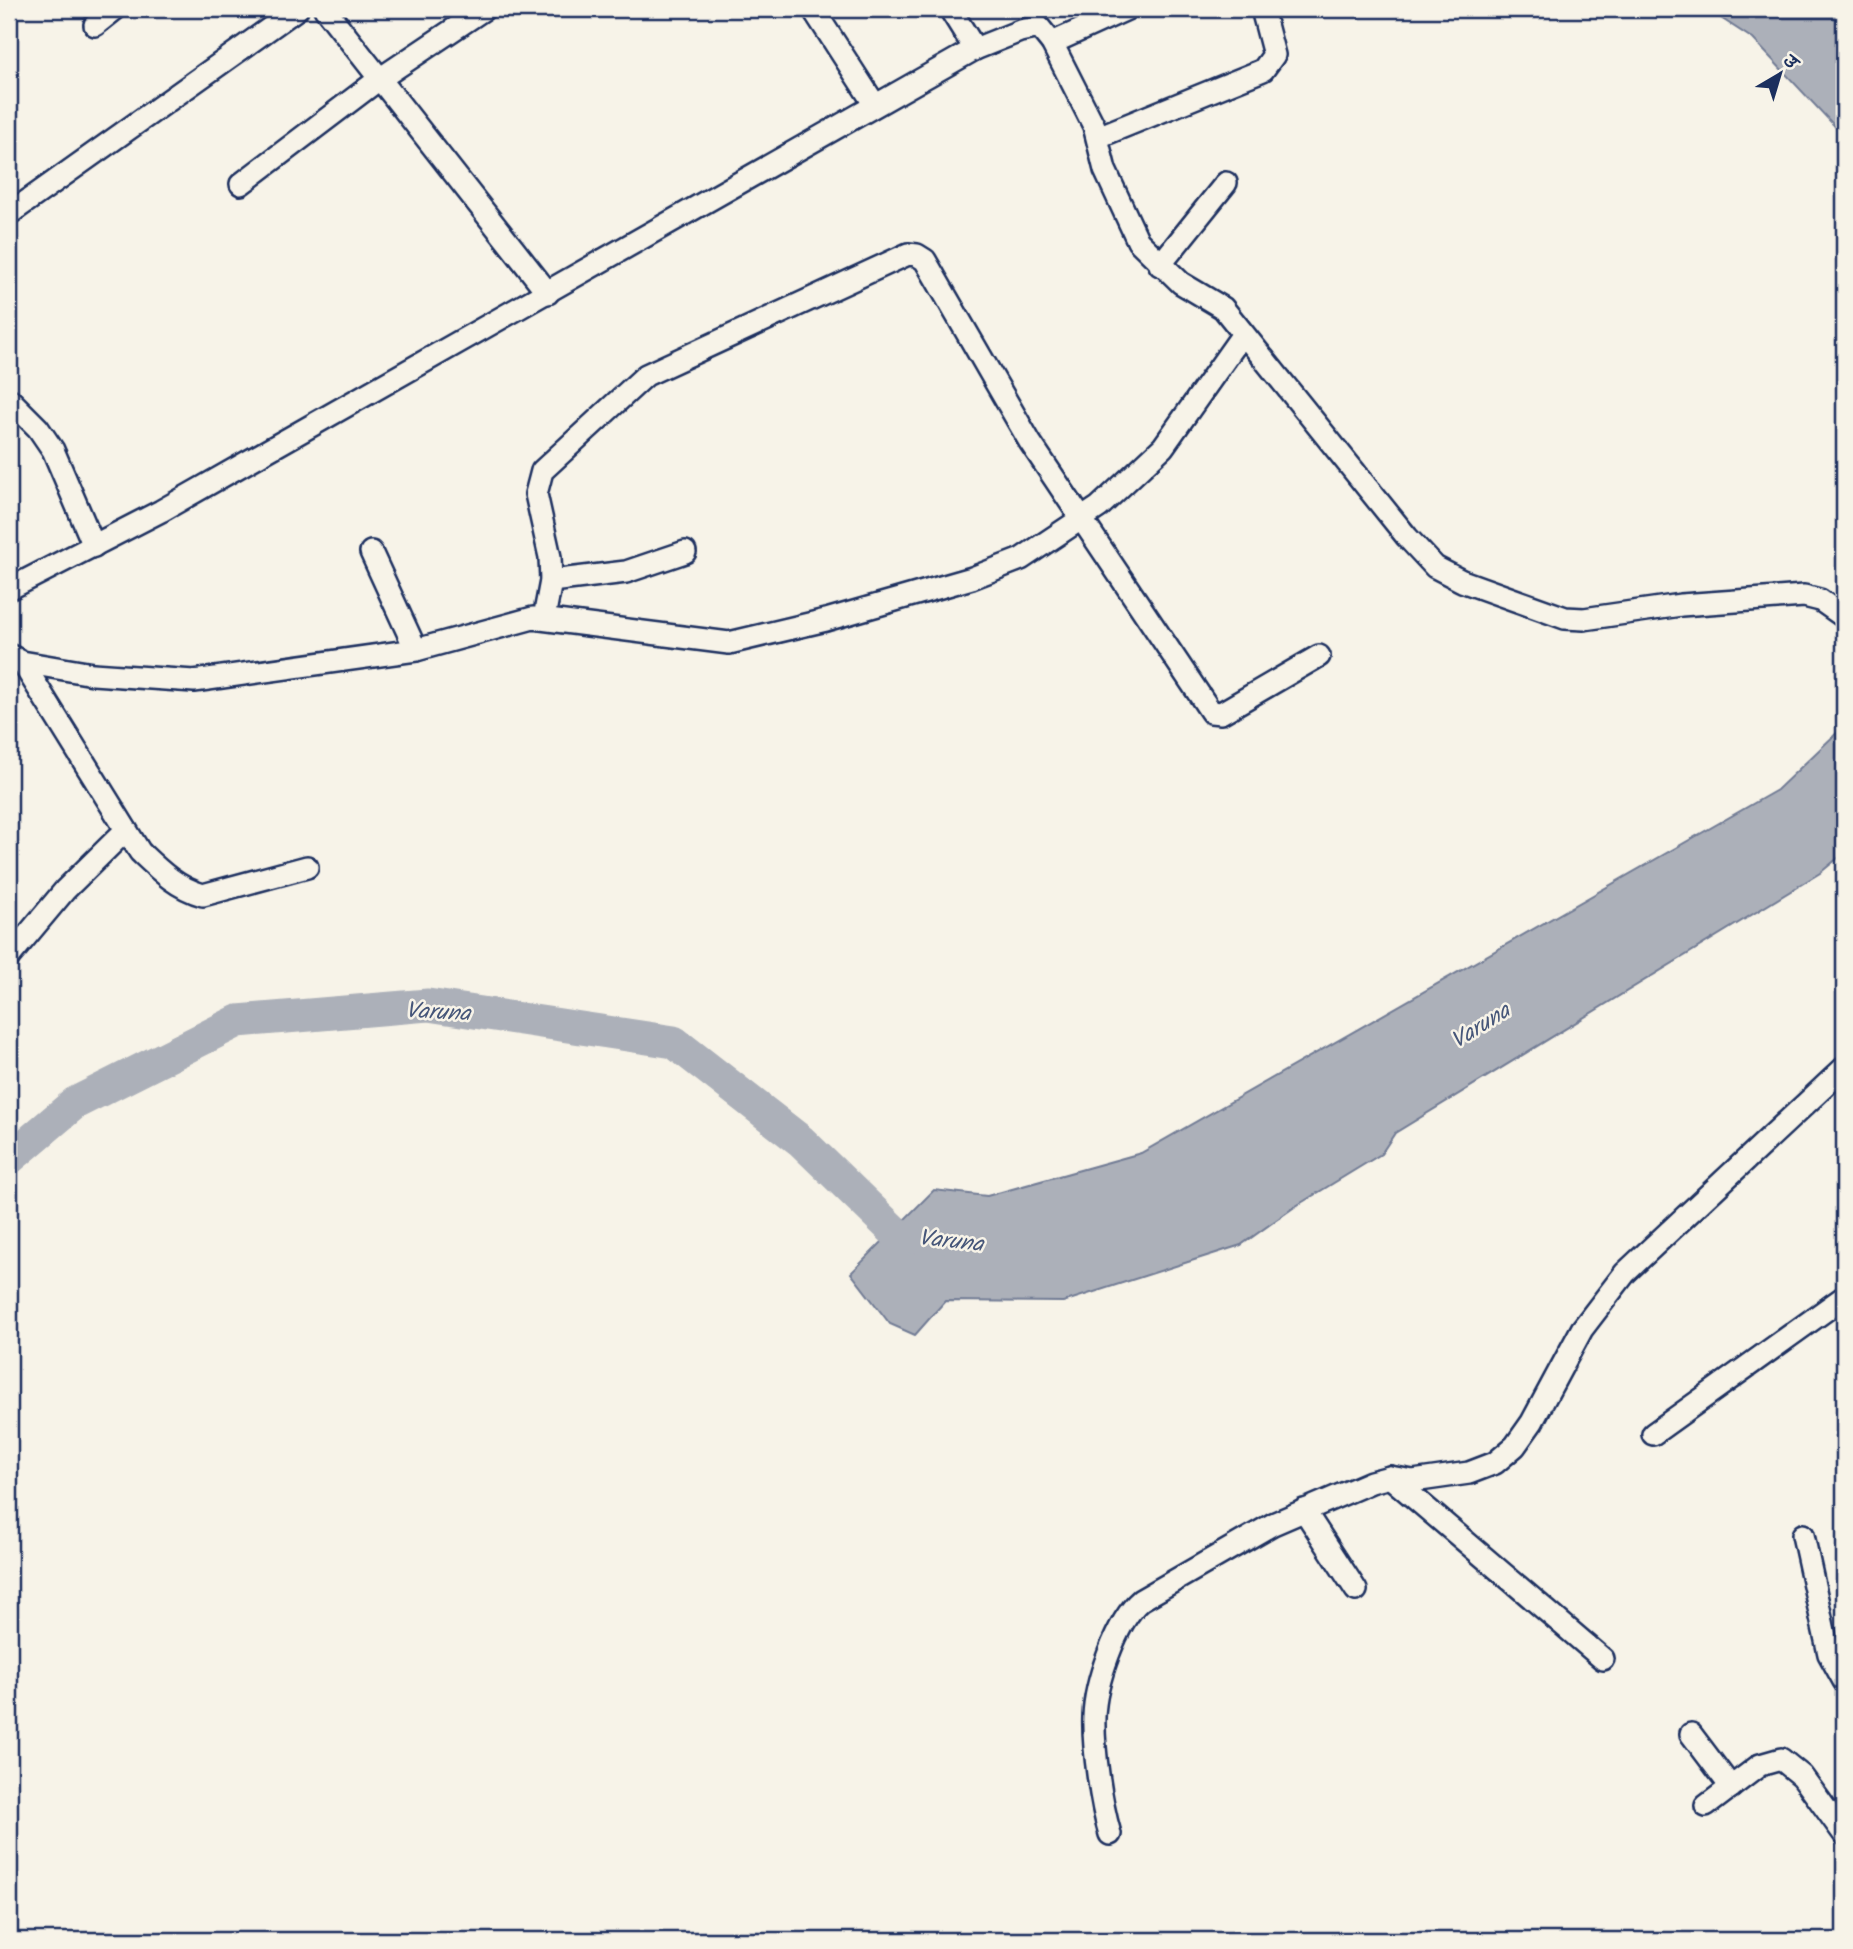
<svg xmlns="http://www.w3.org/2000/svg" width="1853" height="1949" viewBox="0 0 1853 1949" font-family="Kalam,'Playpen Sans Deva',sans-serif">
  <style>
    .water { fill: #acb0b9; stroke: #727c95; stroke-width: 2 }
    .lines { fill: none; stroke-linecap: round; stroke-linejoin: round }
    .river { stroke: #acb0b9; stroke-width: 33 }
    .minor-casing { stroke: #1b2f5e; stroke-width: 26 }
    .minor { stroke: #f7f3e8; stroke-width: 21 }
    .labels { text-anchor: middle; stroke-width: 5; stroke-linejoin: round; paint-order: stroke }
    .water-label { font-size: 23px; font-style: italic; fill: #465679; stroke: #f7f3e8 }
  </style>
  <rect width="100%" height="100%" fill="#f7f3e8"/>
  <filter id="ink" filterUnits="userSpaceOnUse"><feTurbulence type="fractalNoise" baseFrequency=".0143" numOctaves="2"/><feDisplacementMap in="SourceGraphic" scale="14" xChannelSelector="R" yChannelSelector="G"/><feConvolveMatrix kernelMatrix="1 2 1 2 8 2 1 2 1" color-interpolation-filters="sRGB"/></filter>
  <g filter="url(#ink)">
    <g class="water">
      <path d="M1707 9H1844V136L1753 39Z"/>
      <path d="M1844 726V853L1820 873 1395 1133 1381 1154 1296 1206 1241 1245 1063 1302 945 1301 915 1335 890 1324 851 1273 934 1190 987 1196 1141 1153 1777 790Z"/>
    </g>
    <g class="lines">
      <path class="river" d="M9 1159 75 1103 238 1021 428 1005 674 1042 801 1141 898 1235 936 1239"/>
      <g class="minor-casing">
        <g id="minor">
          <path d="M325 9 548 293"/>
          <path d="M813 9 875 105"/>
          <path d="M950 9 975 49"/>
          <path d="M95 25 115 9"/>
          <path d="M1052 43 1127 9"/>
          <path d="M1098 137 1263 70 1274 55 1262 9"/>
          <path d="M241 184 378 80 484 9"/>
          <path d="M9 214 297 9"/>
          <path d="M1160 265 1226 183"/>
          <path d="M9 399 38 428 53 450 94 546"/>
          <path d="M371 552 416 650"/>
          <path d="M551 581 626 572 685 552"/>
          <path d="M9 589 161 511 975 49 1020 31 1039 27 1052 43 1094 126 1105 170 1138 241 1181 283 1223 308 1407 537 1435 567 1462 581 1565 618 1584 619 1681 605 1804 596 1820 600 1844 617"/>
          <path d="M544 618 551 581 550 557 536 494 542 471 646 375 908 254 917 255 925 260 1030 442 1211 712 1221 713 1319 656"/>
          <path d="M9 655 22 662 93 674 194 681 416 650 533 618 729 643 826 620 972 578 1021 559 1099 507 1163 447 1243 334"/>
          <path d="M22 662 140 852C159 870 177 888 203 895L307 867"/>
          <path d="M9 957 65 890 126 830"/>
          <path d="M1653 1434 1844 1297"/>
          <path d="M1390 1477 1603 1659"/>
          <path d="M1304 1510 1356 1590"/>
          <path d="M1803 1535 1829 1654 1844 1681"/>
          <path d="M1691 1734 1731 1787"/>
          <path d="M1706 1806 1760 1765 1781 1759 1802 1776 1844 1834"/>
          <path d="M1110 1834C1101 1804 1093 1748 1094 1717 1095 1684 1116 1621 1141 1600L1273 1524 1371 1482 1390 1477 1413 1481 1469 1473 1495 1463 1515 1446 1532 1422 1582 1329 1625 1273 1844 1068"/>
        </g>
      </g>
      <use href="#minor" class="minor"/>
    </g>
  </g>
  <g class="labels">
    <g class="water-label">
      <text transform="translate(438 1011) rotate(3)" y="8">Varuna</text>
      <text transform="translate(1480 1025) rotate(-32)" y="8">Varuna</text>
      <text transform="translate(951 1240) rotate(6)" y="8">Varuna</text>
    </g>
  </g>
  <rect width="1853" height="1949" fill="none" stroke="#f7f3e8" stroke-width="35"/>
  <rect x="18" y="18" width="1818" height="1914" fill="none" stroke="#1b2f5e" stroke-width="2.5" filter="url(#ink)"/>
  <g transform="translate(1780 74) rotate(38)" stroke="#f7f3e8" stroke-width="5" paint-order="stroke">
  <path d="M0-5L12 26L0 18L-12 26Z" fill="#1b2f5e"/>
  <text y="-10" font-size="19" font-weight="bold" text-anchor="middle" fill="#1b2f5e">उ</text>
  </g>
</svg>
